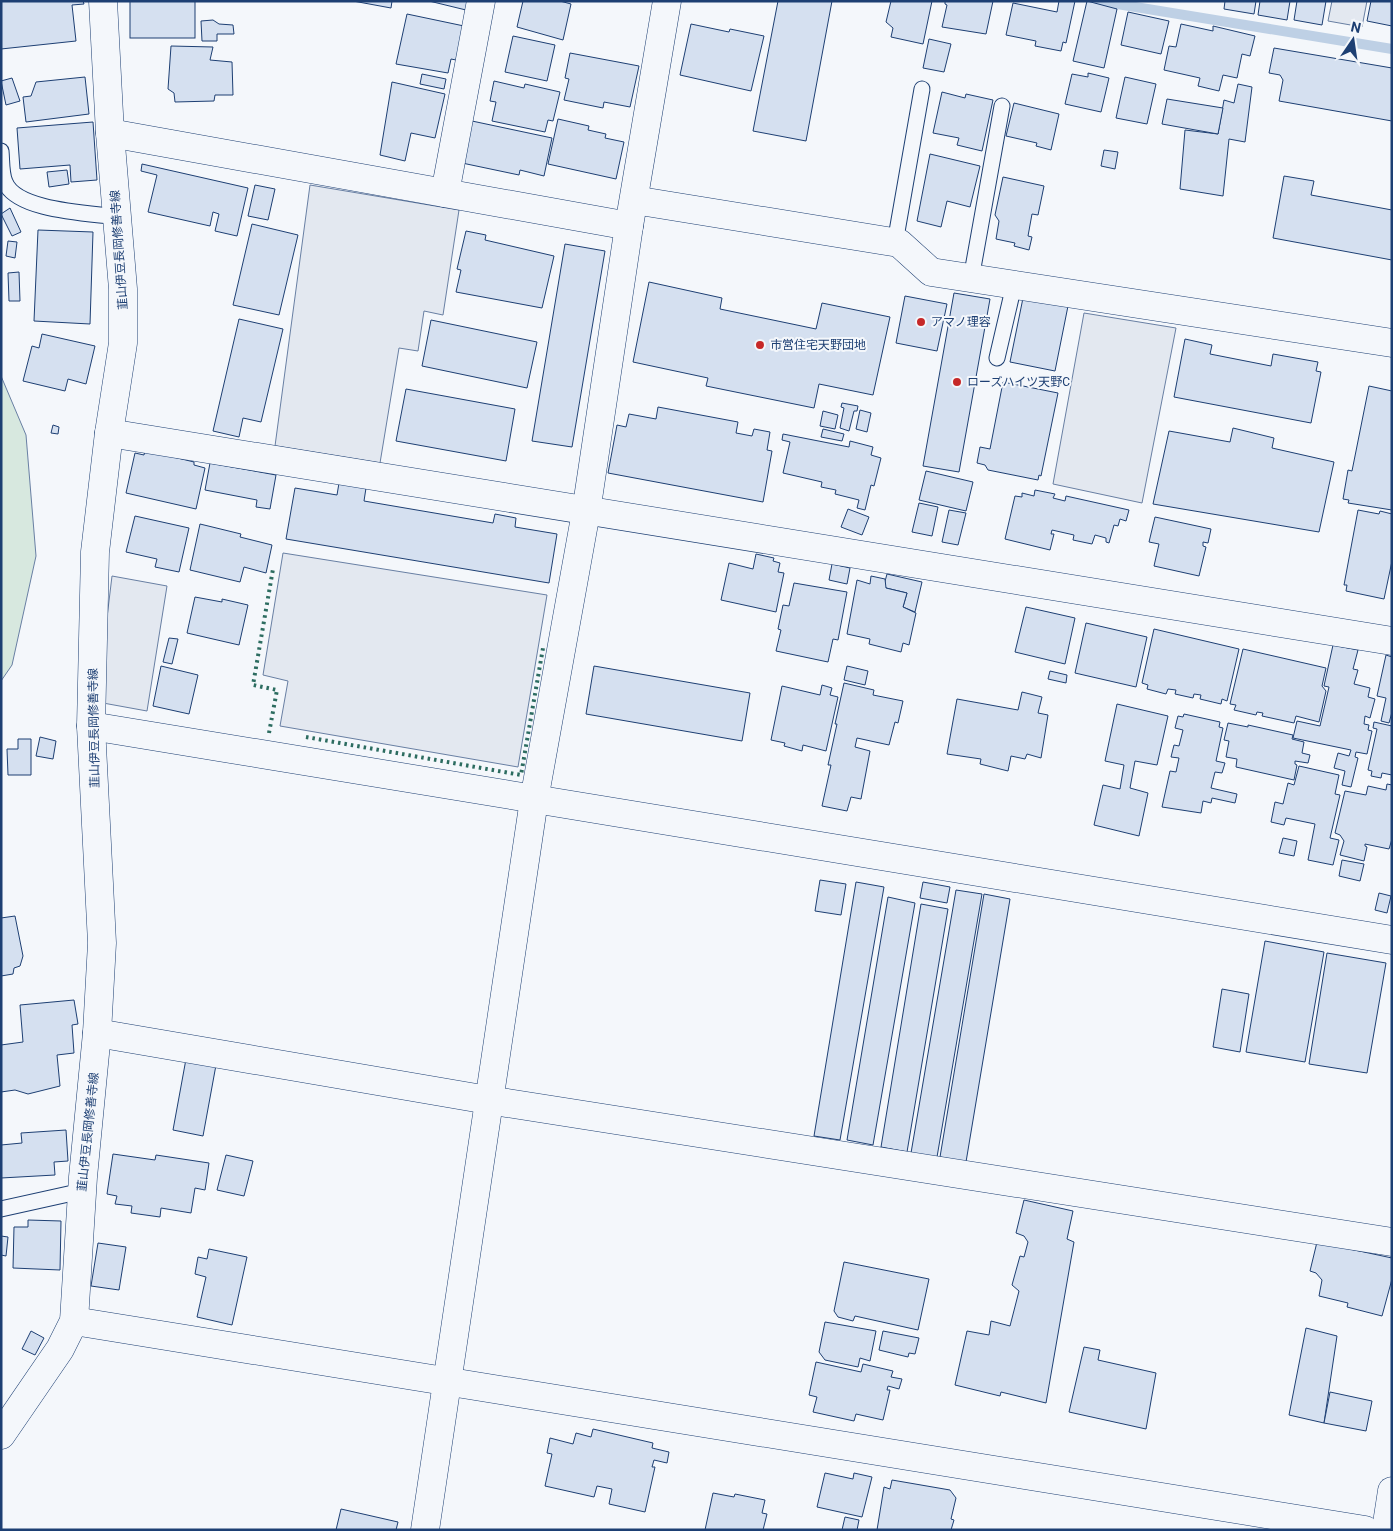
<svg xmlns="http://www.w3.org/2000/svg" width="1393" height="1531" viewBox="0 0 1393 1531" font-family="Roboto,'Noto Sans JP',sans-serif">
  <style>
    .green { fill: #d7e8df; stroke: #687fa3 }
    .parking { fill: #e3e8f0; stroke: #687fa3 }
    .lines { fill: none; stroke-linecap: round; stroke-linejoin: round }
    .stream { stroke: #bed0e5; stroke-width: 10 }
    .building { fill: #d5e0f0; stroke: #1d3f73 }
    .service-casing { stroke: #1d3f73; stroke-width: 17 }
    .minor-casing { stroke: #1d3f73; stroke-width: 29 }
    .tertiary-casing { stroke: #1d3f73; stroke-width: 29 }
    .secondary-casing { stroke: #1d3f73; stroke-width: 29 }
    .service { stroke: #f4f7fb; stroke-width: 15 }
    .minor { stroke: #f4f7fb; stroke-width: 28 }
    .tertiary { stroke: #f4f7fb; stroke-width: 28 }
    .secondary { stroke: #f4f7fb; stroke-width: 28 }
    .hedge { stroke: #2c6c60; stroke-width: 4; stroke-dasharray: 2.5 4; stroke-linecap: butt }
    .poi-dot { fill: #c62828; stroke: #f4f7fb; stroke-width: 2 }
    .labels { text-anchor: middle; stroke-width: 4; stroke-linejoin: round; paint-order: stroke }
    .street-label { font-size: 12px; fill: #1d3f73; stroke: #f4f7fb }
    .poi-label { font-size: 12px; fill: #1d3f73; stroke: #f4f7fb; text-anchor: start }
  </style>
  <rect width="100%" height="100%" fill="#f4f7fb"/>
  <path class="green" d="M1 376 26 435 36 556 12 665 1 681Z"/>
  <g class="parking">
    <path d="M1332 1H1367L1362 27 1328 21Z"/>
    <path d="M310 185 459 210 443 315 424 311 418 351 399 348 380 463 275 446Z"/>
    <path d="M1084 313 1176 328 1142 503 1053 484Z"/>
    <path d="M283 553 547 595 518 767 280 726 288 681 263 675Z"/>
    <path d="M112 576 167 586 147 711 103 703 106 626Z"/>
  </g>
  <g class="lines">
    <path class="stream" d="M1099 1 1392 49"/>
  </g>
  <g class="building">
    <path d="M1 1H83L84 4 72 5 76 41 1 49Z"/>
    <rect x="130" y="1" width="65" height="37"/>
    <path d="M353 1H392L391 8Z"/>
    <path d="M429 1H467L466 10Z"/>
    <path d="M523 1H560L571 4 563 40 517 27Z"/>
    <path d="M778 1H832L806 141 753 131Z"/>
    <path d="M891 1H932L923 44 891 37 893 28 886 22Z"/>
    <path d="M945 1H993L986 34 942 27 947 5 945 4Z"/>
    <path d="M1059 1H1075L1066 43 1063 42 1061 51 1035 46 1036 41 1006 35 1013 3 1057 12Z"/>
    <path d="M1087 1 1117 9 1104 68 1073 61Z"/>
    <path d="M1225 1H1256L1254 14 1224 9Z"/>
    <path d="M1260 1H1290L1287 20 1258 15Z"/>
    <path d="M1297 1H1326L1322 25 1294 20Z"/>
    <path d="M1371 1H1392V26L1367 21Z"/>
    <path d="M1128 12 1169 21 1161 54 1121 45Z"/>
    <path d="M407 14 464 26 456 60 451 59 448 73 396 64Z"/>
    <path d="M213 20 219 24 233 25 234 34H217V41H202L201 21Z"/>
    <path d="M691 24 729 32 730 29 764 36 751 91 680 75Z"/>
    <path d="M1181 24 1213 31V26L1255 36 1250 56 1242 54 1237 78 1223 75 1219 91 1198 86 1200 78 1164 70 1169 46 1176 47Z"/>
    <path d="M513 36 555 45 547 81 505 72Z"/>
    <path d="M929 39 951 44 944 72 923 68Z"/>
    <path d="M171 46 213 47 210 60 232 62 233 95H215L214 101 175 102 174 93 168 89Z"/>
    <path d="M1274 48 1392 68V121L1279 101 1283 80 1280 75 1269 73Z"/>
    <path d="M570 53 639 66 630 107 604 102 603 108 564 100 569 79 565 78Z"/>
    <path d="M1088 73 1109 78 1101 112 1065 104 1072 74 1088 77Z"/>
    <path d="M422 74 446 79 444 89 420 84Z"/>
    <path d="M85 77 89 114 26 122 23 97 31 96 36 82Z"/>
    <path d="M1125 77 1156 84 1147 124 1116 118Z"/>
    <path d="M12 78 20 101 6 105 1 81Z"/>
    <path d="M494 81 524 88 525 84 560 92 553 121 548 120 545 132 492 121 496 102 490 101Z"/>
    <path d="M392 82 445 94 435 138 411 133 405 161 380 155Z"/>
    <path d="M1238 84 1252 87 1245 142 1229 139 1223 196 1180 189 1185 130 1218 134 1224 100 1234 103Z"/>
    <path d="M942 92 965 98 966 94 993 100 982 151 957 145 959 138 933 133Z"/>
    <path d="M1167 99 1223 108 1218 134 1162 124Z"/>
    <path d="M1014 103 1059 114 1051 150 1036 146 1037 143 1006 136Z"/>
    <path d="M558 119 589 126 588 130 606 134 605 138 624 142 616 179 548 164Z"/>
    <path d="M472 121 552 138 544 176 520 170 519 175 462 163Z"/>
    <path d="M93 122 97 180 71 182 70 165 20 169 17 128Z"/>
    <path d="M1104 150 1118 152 1115 169 1101 166Z"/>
    <path d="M930 154 980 166 970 207 947 201 941 227 917 221Z"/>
    <path d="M142 164 248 188 237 236 215 231 219 214 213 212 210 226 148 212 157 175 141 171Z"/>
    <path d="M67 170 69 184 49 187 47 172Z"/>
    <path d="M1284 176 1314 181 1311 195 1392 210V260L1273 238Z"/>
    <path d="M1003 177 1044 186 1038 215 1032 214 1028 236 1032 237 1029 250 1014 246 1015 243 996 239 999 221 995 215Z"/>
    <path d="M255 185 275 189 268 220 248 216Z"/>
    <path d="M10 208 21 232 12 236 1 214Z"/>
    <path d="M252 224 298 235 279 315 233 305Z"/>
    <path d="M38 230 93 232 90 324 34 321Z"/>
    <path d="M466 231 486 235 485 240 554 256 542 308 456 292 461 270 457 269Z"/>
    <path d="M8 241 17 242 15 258 6 256Z"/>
    <path d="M565 244 605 251 572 447 532 441Z"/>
    <path d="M19 272 20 301H9L8 273Z"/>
    <path d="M649 282 722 298 720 309 816 329 822 303 890 317 873 395 819 384 814 408 706 386 708 378 633 362Z"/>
    <path d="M954 293 990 299 959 472 923 466Z"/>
    <path d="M905 296 947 304 937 351 896 343Z"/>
    <path d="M1023 298 1068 306 1055 371 1010 362Z"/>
    <path d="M239 319 283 329 261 422 243 418 239 437 213 431Z"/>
    <path d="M431 320 537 342 527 388 422 366Z"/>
    <path d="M42 334 95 346 86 384 68 379 65 391 23 381 32 346 39 348Z"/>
    <path d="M1185 339 1212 345 1210 354 1271 366 1273 354 1318 362 1316 371 1321 372 1311 423 1174 397Z"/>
    <path d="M1003 382 1058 393 1041 476 1039 475 1038 480 988 470 985 465 977 463 980 447 990 449Z"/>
    <path d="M1369 386 1392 391V510L1348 503 1349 500 1343 499 1348 470 1352 471Z"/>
    <path d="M406 389 515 409 506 461 396 441Z"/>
    <path d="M842 403 858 406 857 411H854L849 431 840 428 844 408 841 407Z"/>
    <path d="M658 407 738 422 736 433 752 436 754 429 770 432 767 450 772 451 763 502 608 473 617 425 626 427 629 414 656 419Z"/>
    <path d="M860 410 871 413 867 432 856 429Z"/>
    <path d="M823 411 838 415 835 429 820 426Z"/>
    <path d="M53 425 59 427 58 434 51 433Z"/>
    <path d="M1233 428 1274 438 1272 448 1334 462 1319 532 1153 504 1169 431 1230 442Z"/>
    <path d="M823 429 844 434 842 441 821 437Z"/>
    <path d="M783 434 849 447 850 441 873 447 871 455 881 458 874 486 871 485 865 510 857 508 859 500 835 494 836 490 821 487 822 482 783 473 790 442 782 440Z"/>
    <path d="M145 450 194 462V465L205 468 196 509 126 493 135 453 144 455Z"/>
    <path d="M210 463 276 475 270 509 256 507 257 500 205 490Z"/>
    <path d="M926 471 973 482 966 511 919 500Z"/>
    <path d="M339 483 366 488 364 501 493 523 495 514 516 518 515 527 557 534 549 583 286 539 295 488 337 495Z"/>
    <path d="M1035 490 1055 494 1053 498 1065 501 1066 496 1129 510 1126 521 1120 519 1118 526 1114 525 1109 543 1106 542V538L1095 535 1092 544 1073 540 1074 535 1052 530 1051 534H1054L1050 550 1005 539 1015 496 1022 497V493L1034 496Z"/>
    <path d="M919 503 938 507 932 536 912 532Z"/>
    <path d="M848 509 869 517 862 535 841 527Z"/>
    <path d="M949 510 966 513 958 545 942 542Z"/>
    <path d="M1358 510 1379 514 1380 511 1392 514V561L1384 599 1346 591 1347 585H1344Z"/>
    <path d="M135 516 189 528 179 572 155 567 157 559 126 552Z"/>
    <path d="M1155 517 1211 529 1208 543 1203 542V546L1206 547 1199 576 1154 566 1159 544 1149 542Z"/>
    <path d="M200 524 241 534 240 537 272 545 266 573 244 567 240 582 190 570Z"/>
    <path d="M756 554 774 558 773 561 780 563 778 572 784 573 776 612 721 600 729 563 753 569Z"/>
    <path d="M832 564 850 568 847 584 829 580Z"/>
    <path d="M887 574 922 582 915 612 903 607 907 593 886 588 884 585Z"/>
    <path d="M871 576 885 579 886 588 907 593 903 607 916 613 909 645 903 643 901 652 869 644 870 639 847 634 857 580 870 584Z"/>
    <path d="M794 583 847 592 838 640 833 639 828 662 776 651 781 630 778 629 783 605 789 606Z"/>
    <path d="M195 597 222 602V599L248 605 239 645 187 633Z"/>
    <path d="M1026 607 1075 618 1065 664 1015 652Z"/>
    <path d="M1086 623 1147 637 1136 687 1075 673Z"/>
    <path d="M1154 629 1239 649 1227 701 1222 699 1221 704 1200 699 1201 695 1194 694 1193 698 1175 694 1176 690 1168 689 1166 694 1147 689 1148 685 1142 683Z"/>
    <path d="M169 638 178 639 172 664 163 662Z"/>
    <path d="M1333 645 1358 650 1353 669 1358 670 1354 684 1370 688 1368 697 1375 699 1370 718 1365 716 1364 724 1369 725 1368 730 1372 731 1367 754 1356 752 1355 757 1358 758 1351 787 1342 785 1345 771 1334 768 1338 753 1349 756 1351 750 1293 738 1297 721 1320 726 1329 687 1324 686Z"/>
    <path d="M1243 649 1326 668 1322 686 1326 691 1319 722 1296 716 1294 723 1262 716 1263 713 1257 712 1256 715 1234 710 1236 705 1230 704Z"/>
    <path d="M1386 655 1392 657V712L1389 723 1381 721 1386 698 1377 696Z"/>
    <path d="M161 666 198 675 189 714 153 706Z"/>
    <path d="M594 666 750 693 742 741 586 714Z"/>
    <path d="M847 666 868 671 865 685 844 680Z"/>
    <path d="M1050 671 1067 675 1066 683 1048 679Z"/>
    <path d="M844 683 874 690 873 695 903 701 898 723 895 722 889 745 857 738 855 747 870 751 861 799 851 797 847 811 822 806 831 765H828L837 724H835Z"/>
    <path d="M822 685 832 688 830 695 838 697 826 751 803 745 802 751 784 746 785 743 771 740 782 686 820 695Z"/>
    <path d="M1022 692 1042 697 1038 713 1048 715 1041 758 1027 754 1025 759 1011 756 1008 771 980 764 981 759 947 754 957 699 1018 710Z"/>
    <path d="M1117 704 1168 716 1157 765 1135 761 1130 788 1148 793 1139 836 1094 825 1103 785 1120 789 1124 765 1105 761Z"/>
    <path d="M1184 714 1220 722 1219 727 1223 728 1216 761 1225 763 1222 773 1215 772 1211 788 1237 794 1235 803 1212 798 1211 803 1203 801 1201 813 1162 807 1170 771 1176 772 1179 758 1171 757 1174 745 1179 746 1183 730 1175 728 1178 716 1183 717Z"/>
    <path d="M1374 722 1392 726V775L1382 773 1381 778 1371 776 1372 771 1368 770 1377 729 1373 728Z"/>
    <path d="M1228 723 1248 727V725L1293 735 1292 739 1304 742 1302 753 1310 755 1308 763 1295 761V764L1297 765 1294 780 1236 767 1237 759 1226 757 1229 741 1224 740Z"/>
    <path d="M40 737 56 741 53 759 36 756Z"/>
    <path d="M18 739H31V775H8L7 749H18Z"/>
    <path d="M1299 766 1339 775 1335 794 1340 795 1330 838 1339 840 1333 865 1308 860 1315 824 1286 818 1284 825 1271 822 1275 802 1283 804 1288 783 1294 785Z"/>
    <path d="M1387 784 1392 785V839L1389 849 1365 844V846L1367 847 1364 861 1340 855 1344 841 1340 835 1335 833 1345 791 1366 795 1368 786 1386 790Z"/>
    <path d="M1283 838 1297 841 1294 856 1279 853Z"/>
    <path d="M1342 860 1364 864 1360 881 1339 876Z"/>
    <path d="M820 880 846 884 841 915 815 911Z"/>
    <path d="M856 882 884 887 840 1140 814 1136Z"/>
    <path d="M923 882 950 887 947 903 920 898Z"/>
    <path d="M956 890 982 894 937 1157 911 1153Z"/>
    <path d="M1379 893 1391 896 1387 913 1375 910Z"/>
    <path d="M984 894 1010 899 966 1162 940 1157Z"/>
    <path d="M888 897 915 903 873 1145 847 1140Z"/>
    <path d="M921 904 948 909 907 1152 881 1147Z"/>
    <path d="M15 916 23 956 20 966 14 968 13 974 1 976V918Z"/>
    <path d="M1265 941 1324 952 1305 1062 1246 1052Z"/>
    <path d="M1327 953 1386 963 1367 1073 1309 1064Z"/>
    <path d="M1222 989 1249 994 1240 1052 1213 1047Z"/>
    <path d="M74 1000 78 1024 72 1025 74 1053 57 1055 60 1086 28 1094 15 1090 1 1092V1045L23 1042 20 1005Z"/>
    <path d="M186 1059 216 1065 203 1136 173 1130Z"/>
    <path d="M66 1130 68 1161 54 1162 55 1175 1 1178V1145L22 1143 21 1133Z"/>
    <path d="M113 1154 155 1160 156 1155 209 1163 205 1190 195 1188 191 1213 161 1208 160 1217 131 1213 132 1206 115 1204 117 1196 107 1194Z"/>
    <path d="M226 1155 253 1161 244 1196 217 1190Z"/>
    <path d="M1024 1200 1073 1211 1067 1239 1074 1242 1046 1403 1001 1392 1000 1396 955 1385 967 1331 989 1335 991 1321 1010 1326 1019 1291 1012 1285 1020 1256 1024 1257 1028 1242 1024 1236 1016 1233Z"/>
    <path d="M28 1220 61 1221 60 1270 13 1268 14 1227H28Z"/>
    <path d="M1 1236 8 1237 6 1256 1 1255Z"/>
    <path d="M1317 1242 1392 1258V1279L1382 1316 1347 1307 1348 1303 1319 1296 1322 1280 1316 1273 1310 1271Z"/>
    <path d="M98 1243 126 1247 119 1290 91 1286Z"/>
    <path d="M209 1249 247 1257 232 1325 197 1317 206 1277 195 1274 198 1257 207 1259Z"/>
    <path d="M844 1262 929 1279 918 1330 855 1316 853 1321 838 1317 834 1311Z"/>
    <path d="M825 1322 876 1331 870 1361 860 1358 858 1367 825 1360 819 1352Z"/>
    <path d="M1306 1328 1337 1336 1324 1423 1289 1415Z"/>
    <path d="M31 1331 44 1338 35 1355 22 1349Z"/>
    <path d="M883 1331 919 1338 915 1354 909 1353 908 1357 879 1350Z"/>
    <path d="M1084 1347 1100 1350 1098 1360 1156 1373 1146 1429 1069 1412Z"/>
    <path d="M816 1362 861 1372 863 1364 893 1371 891 1377 902 1379 899 1389 888 1386 887 1390H890L883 1420 856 1414 854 1421 813 1412 817 1397 809 1395Z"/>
    <path d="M1330 1392 1372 1401 1366 1431 1324 1423Z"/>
    <path d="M593 1429 653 1443 652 1448 669 1452 667 1463 654 1460 652 1467H655L645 1512 609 1504 612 1489 597 1486 594 1497 545 1486 552 1454 547 1453 550 1438 573 1444 576 1433 591 1437Z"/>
    <path d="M825 1473 853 1479 854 1473 872 1477 862 1517 817 1507Z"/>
    <path d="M892 1480 950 1490 956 1498 951 1519 954 1520 951 1530H877L884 1487 890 1489Z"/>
    <path d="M713 1493 734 1497 735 1494 765 1500 762 1513 767 1514 763 1530H705Z"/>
    <path d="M341 1509 398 1522 396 1530H336Z"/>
    <path d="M845 1517 859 1520 857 1530H842Z"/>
  </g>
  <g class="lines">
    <g class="service-casing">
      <g id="service">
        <path d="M1 151C2 160 1 173 5 182 16 211 89 213 117 217"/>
        <path d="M895 243 922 89"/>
        <path d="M971 279 1002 106"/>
        <path d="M997 358 1014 285"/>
        <path d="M1 1209 82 1191"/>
      </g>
    </g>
    <g class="minor-casing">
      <g id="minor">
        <path d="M445 193 481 1"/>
        <path d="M634 200 899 243 931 272 1392 343"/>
        <path d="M109 433 1392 641"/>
        <path d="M91 726 1392 940"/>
        <path d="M97 1033 488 1100 1392 1242"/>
        <path d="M74 1321 1365 1530"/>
        <path d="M425 1530 534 800 586 512 629 226 667 1"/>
        <path d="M1386 1530 1392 1491"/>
      </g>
    </g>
    <g class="tertiary-casing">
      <path id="tertiary" d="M110 133 629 226"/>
    </g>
    <g class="secondary-casing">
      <path id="secondary" d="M1 1435 60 1349 74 1321 83 1177 97 1033 102 943 91 726 95 552 109 433 123 343V289L110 133 103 1"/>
    </g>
    <use href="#service" class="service"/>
    <use href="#minor" class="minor"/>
    <use href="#tertiary" class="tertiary"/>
    <use href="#secondary" class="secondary"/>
    <g class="hedge">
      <path d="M269 733 277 690 253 685 273 569"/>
      <path d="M306 737 521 775 543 648"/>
    </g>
  </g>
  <g class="poi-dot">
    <circle cx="921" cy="322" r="5"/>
    <circle cx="760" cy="345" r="5"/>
    <circle cx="957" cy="382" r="5"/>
  </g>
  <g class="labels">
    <g class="street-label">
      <text transform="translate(119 250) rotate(-94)" y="4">韮山伊豆長岡修善寺線</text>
      <text transform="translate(94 728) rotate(-91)" y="4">韮山伊豆長岡修善寺線</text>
      <text transform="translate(88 1132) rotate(-84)" y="4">韮山伊豆長岡修善寺線</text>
    </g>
    <g class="poi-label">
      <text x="931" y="326">アマノ理容</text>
      <text x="770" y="349">市営住宅天野団地</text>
      <text x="967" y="386">ローズハイツ天野C</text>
    </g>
  </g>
  <rect width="1393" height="1531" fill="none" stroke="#1d3f73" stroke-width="5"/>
  <g transform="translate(1353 40) rotate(13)" stroke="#f4f7fb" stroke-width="4" paint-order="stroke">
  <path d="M0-4L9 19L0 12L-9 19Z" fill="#1d3f73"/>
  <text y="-8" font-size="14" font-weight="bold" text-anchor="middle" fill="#1d3f73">N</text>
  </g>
</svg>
